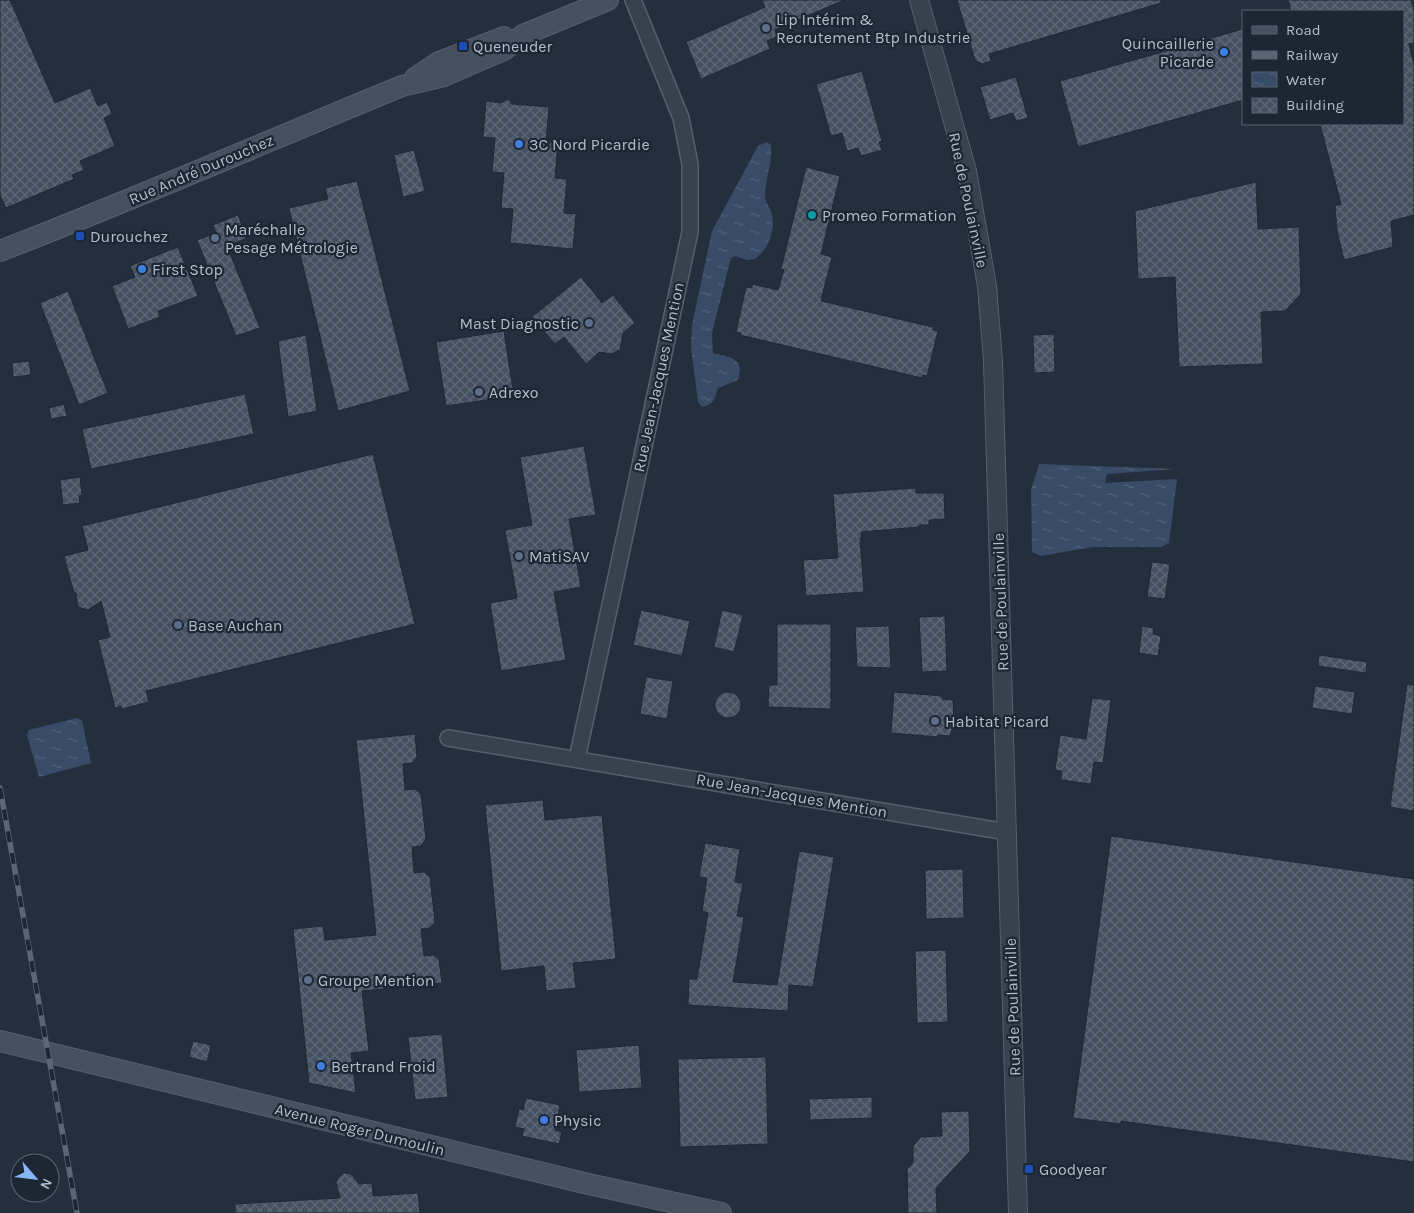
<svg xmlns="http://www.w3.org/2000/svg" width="1414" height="1213" viewBox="0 0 1414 1213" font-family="Karla,sans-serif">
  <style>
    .water { fill: url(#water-ripples) }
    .building { fill: url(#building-cross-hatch); stroke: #1f2835 }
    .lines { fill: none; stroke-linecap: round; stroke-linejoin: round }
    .minor-casing { stroke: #565f6c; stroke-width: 18 }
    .tertiary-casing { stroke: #565f6c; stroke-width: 20 }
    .secondary-casing { stroke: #565f6c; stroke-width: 22 }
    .minor { stroke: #38414e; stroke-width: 15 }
    .tertiary { stroke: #38414e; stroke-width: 18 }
    .secondary { stroke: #465061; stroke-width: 20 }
    .rail-casing { stroke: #5a6575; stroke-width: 5.5 }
    .rail { stroke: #1d2633; stroke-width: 4; stroke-dasharray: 11; stroke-linecap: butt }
    .service-dot { fill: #5c6f8a; stroke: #1d2633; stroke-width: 2 }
    .transit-dot { fill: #1a4fb4; stroke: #1d2633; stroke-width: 2 }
    .shop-dot { fill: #3f7fe0; stroke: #1d2633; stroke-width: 2 }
    .culture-dot { fill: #0f9aa8; stroke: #1d2633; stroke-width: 2 }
    .labels { text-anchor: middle; stroke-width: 4.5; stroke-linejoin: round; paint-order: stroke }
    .poi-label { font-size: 16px; fill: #b4bcc9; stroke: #1d2633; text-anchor: start }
    .street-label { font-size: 16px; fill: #b4bcc9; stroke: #1d2633 }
  </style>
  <defs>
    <pattern id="water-ripples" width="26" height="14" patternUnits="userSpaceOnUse" patternTransform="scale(1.25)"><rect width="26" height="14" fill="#394c67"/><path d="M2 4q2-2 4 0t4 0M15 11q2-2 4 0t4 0" fill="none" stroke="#53647b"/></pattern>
    <pattern id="building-cross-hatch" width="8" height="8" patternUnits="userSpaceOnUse" patternTransform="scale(1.25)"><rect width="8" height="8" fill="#455162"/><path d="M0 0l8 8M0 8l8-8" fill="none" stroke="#5d6877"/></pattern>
  </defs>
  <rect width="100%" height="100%" fill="#242f3e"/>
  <g class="water">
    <path d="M767 142 771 145C773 162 765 178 765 196 765 202 770 208 772 214 775 232 769 248 755 259L747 260 736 256 731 258 712 333 713 353 732 358 738 363 740 370 738 380 718 388C715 398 714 405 702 407L698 402 691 347 692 325 712 231 758 146Z"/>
    <path d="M1039 464 1175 469 1107 474 1105 483 1177 479 1169 543 1161 547H1092L1041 556 1032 552 1031 490Z"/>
    <path d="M77 718 82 721 91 763 39 777 27 735 29 730Z"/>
  </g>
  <g class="building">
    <path d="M0 0H10L55 103 90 88 98 106 107 102 112 114 104 118 115 146 80 161 84 170 72 175 74 179 6 208 0 195Z"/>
    <path d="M762 0H844L775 30 778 36 767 41 770 49 701 79 686 42 765 7Z"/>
    <path d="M957 0H1161V3L989 54 991 61 982 64 975 60Z"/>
    <path d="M1288 0H1411L1414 10V43L1409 44 1414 65V215L1391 221 1393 247 1344 260 1337 231 1335 206 1341 204 1320 124H1403V11H1291Z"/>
    <path d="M1243 29V100L1078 147 1060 81Z"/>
    <path d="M862 71 882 141 879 142 882 150 861 156 858 148 847 151 842 133 831 136 816 84Z"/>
    <path d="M1016 77 1028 118 1016 121 1013 113 990 120 980 87Z"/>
    <path d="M508 99 512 104 549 107 546 142 558 143 555 178 567 179 564 213 576 214 573 249 510 243 513 209 501 208 504 173 492 172 495 138 483 137 486 101 501 103Z"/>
    <path d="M414 150 425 191 403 197 394 155Z"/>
    <path d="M806 167 840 176 821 254 832 257 821 301 933 327V330L938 331 927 376 923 375 922 378 740 335 741 333 736 332 746 287 752 288V284L778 290 784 270 781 269Z"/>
    <path d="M357 181 410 391 338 411 289 208 328 199 325 188Z"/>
    <path d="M1256 182 1258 229 1299 227 1301 294 1285 311 1261 312 1263 364 1179 367 1175 277 1138 279 1135 211Z"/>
    <path d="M238 215 247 238 227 246 260 328 236 336 197 240 216 233 213 225Z"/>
    <path d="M178 247 198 296 158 311 160 317 128 329 112 286 135 277 130 266Z"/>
    <path d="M581 277 602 303 613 295 635 323 623 333 620 350 611 354 599 352 586 364 564 337 555 344 532 317Z"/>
    <path d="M68 291 108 393 79 405 40 303Z"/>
    <path d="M504 331 514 396 446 406 436 342Z"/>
    <path d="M1054 334 1055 372 1034 373 1033 335Z"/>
    <path d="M306 335 317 411 288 417 278 341Z"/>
    <path d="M29 361 31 375 13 377 12 363Z"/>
    <path d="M245 394 254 434 91 469 82 429Z"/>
    <path d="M64 404 67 416 51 419 49 408Z"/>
    <path d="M584 446 596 515 569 519 581 587 554 592 566 660 501 671 490 603 517 598 505 530 532 525 520 457Z"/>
    <path d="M373 454 415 624 146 691 149 702 122 709 121 706 115 708 98 640 110 637 101 601 88 610 78 607 76 593H74L64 556 88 550 82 526Z"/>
    <path d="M80 477 82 495 79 496 80 503 63 505 60 480Z"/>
    <path d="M916 488V493H944L945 519 929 520V525H919V527L861 532 862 539 860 538 864 592 806 596 803 560 838 558 833 494Z"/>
    <path d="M1152 562 1170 564 1165 599 1147 597Z"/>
    <path d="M641 610 690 621 682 656 633 645Z"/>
    <path d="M722 610 743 615 734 652 714 647Z"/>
    <path d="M945 616 947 671 922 672 919 617Z"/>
    <path d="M777 624H831V709L768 707 769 685H777Z"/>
    <path d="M889 626 891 668 857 667 855 627Z"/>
    <path d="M1142 626 1154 628 1153 634 1161 636 1158 656 1139 653Z"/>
    <path d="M1319 655 1367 662 1366 673 1318 666Z"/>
    <path d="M646 677 673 681 667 719 640 714Z"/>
    <path d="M1407 684 1414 685V811L1390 807Z"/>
    <path d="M1315 686 1355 692 1352 714 1312 708Z"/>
    <path d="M894 692 942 696V699L953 700 954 722 950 736 938 735V737L891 733Z"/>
    <circle cx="728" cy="705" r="13"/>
    <path d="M1092 698 1111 700 1103 763 1094 762 1091 784 1061 780 1062 771 1055 770 1060 735 1086 739Z"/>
    <path d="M415 734 417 757 412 763 403 764 405 790 415 789 421 794 426 839 421 846 412 847 414 873 424 872 430 877 435 922 430 928 421 929 424 956 433 955 439 959 442 983 362 991 369 1051 351 1053 356 1093 309 1083 293 929 323 926 325 940 376 935 356 740Z"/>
    <path d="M543 800 545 820 602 815 616 959 573 963 576 988 546 991 544 966 501 971 485 805Z"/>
    <path d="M1111 836 1414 879V1162L1121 1121V1124L1073 1118Z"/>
    <path d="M705 843 740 849 735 882 743 883 737 916 744 917 733 982 777 985 799 851 834 857 813 987 789 985 788 1011 688 1005 689 979H697L708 913 702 911 707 878 699 877Z"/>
    <path d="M963 869 964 918 926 919 925 870Z"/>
    <path d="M946 950 948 1022 917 1023 915 951Z"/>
    <path d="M442 1034 448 1097 415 1100 408 1037Z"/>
    <path d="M193 1041 211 1045 207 1062 189 1057Z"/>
    <path d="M639 1045 642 1088 579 1092 576 1050Z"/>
    <path d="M766 1057 768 1144 680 1147 678 1059Z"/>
    <path d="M872 1097V1118L810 1120 809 1099Z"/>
    <path d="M526 1098 560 1105 555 1130 562 1132 559 1144 522 1136 524 1129 515 1127 519 1109 523 1110Z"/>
    <path d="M969 1111 970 1151 936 1188 937 1213H908L907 1169 913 1163V1146L921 1137 942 1136 941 1112Z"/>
    <path d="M344 1173 351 1174 359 1184 372 1183 373 1196 418 1193 420 1213H235V1204L340 1198 336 1182 340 1176Z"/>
  </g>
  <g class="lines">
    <g class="minor-casing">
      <g id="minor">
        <path d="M448 738 1007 832"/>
        <path d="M577 759 690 232V164L681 118 633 0"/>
      </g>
    </g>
    <g class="tertiary-casing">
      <path id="tertiary" d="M919 0 967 171 987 286 993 361 1018 1213"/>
    </g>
    <g class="secondary-casing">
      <g id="secondary">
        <path d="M415 78 439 62 504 37"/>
        <path d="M0 251C135 199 268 141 402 86L444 76 504 50 523 35 608 0"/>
        <path d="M0 1041 584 1183 721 1213"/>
      </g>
    </g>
    <use href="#minor" class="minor"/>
    <use href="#tertiary" class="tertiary"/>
    <use href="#secondary" class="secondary"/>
    <g class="rail-casing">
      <path id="rail" d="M0 788 77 1213"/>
    </g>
    <use href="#rail" class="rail"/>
  </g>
  <g class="service-dot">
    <circle cx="766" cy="28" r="5"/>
    <circle cx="215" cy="238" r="5"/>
    <circle cx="589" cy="323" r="5"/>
    <circle cx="479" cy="392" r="5"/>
    <circle cx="519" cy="556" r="5"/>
    <circle cx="178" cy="625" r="5"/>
    <circle cx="935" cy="721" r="5"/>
    <circle cx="308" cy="980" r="5"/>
  </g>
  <g class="transit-dot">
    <rect x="458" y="41" width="10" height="10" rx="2.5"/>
    <rect x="75" y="231" width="10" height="10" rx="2.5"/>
    <rect x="1024" y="1164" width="10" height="10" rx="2.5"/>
  </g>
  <g class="shop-dot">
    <circle cx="1224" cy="52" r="5"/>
    <circle cx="519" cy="144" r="5"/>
    <circle cx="142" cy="269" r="5"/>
    <circle cx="321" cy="1066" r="5"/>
    <circle cx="544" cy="1120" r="5"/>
  </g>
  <circle class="culture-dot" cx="812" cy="215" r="5"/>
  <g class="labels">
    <g class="poi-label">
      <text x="776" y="25">Lip Intérim &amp;<tspan x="776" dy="18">Recrutement Btp Industrie</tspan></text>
      <text x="1214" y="49" text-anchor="end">Quincaillerie<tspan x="1214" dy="18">Picarde</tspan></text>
      <text x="473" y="52">Queneuder</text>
      <text x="529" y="150">3C Nord Picardie</text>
      <text x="822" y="221">Promeo Formation</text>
      <text x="225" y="235">Maréchalle<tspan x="225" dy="18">Pesage Métrologie</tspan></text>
      <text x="90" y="242">Durouchez</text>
      <text x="152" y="275">First Stop</text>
      <text x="579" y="329" text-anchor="end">Mast Diagnostic</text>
      <text x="489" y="398">Adrexo</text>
      <text x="529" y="562">MatiSAV</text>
      <text x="188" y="631">Base Auchan</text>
      <text x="945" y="727">Habitat Picard</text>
      <text x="318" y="986">Groupe Mention</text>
      <text x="331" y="1072">Bertrand Froid</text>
      <text x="554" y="1126">Physic</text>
      <text x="1039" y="1175">Goodyear</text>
    </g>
    <g class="street-label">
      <text transform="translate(201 169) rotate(-23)" y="6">Rue André Durouchez</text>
      <text transform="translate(969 200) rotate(78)" y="6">Rue de Poulainville</text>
      <text transform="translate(658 377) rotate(-78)" y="6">Rue Jean-Jacques Mention</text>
      <text transform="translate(1000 602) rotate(-92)" y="6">Rue de Poulainville</text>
      <text transform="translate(792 795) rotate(10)" y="6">Rue Jean-Jacques Mention</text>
      <text transform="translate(1012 1007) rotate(-92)" y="6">Rue de Poulainville</text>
      <text transform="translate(360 1129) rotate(14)" y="6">Avenue Roger Dumoulin</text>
    </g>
  </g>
  <rect x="1242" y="10" width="162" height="115" fill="#1d2633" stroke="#59626f"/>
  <rect x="1252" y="26" width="25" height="8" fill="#465061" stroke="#59626f"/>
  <text x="1286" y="35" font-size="15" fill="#b4bcc9">Road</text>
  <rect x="1252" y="51" width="25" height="8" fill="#5a6575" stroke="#59626f"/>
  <text x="1286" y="60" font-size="15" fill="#b4bcc9">Railway</text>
  <rect x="1252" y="72" width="25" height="15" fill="url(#water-ripples)" stroke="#59626f"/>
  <text x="1286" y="85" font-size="15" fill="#b4bcc9">Water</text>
  <rect x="1252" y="98" width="25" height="15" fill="url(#building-cross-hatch)" stroke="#59626f"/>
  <text x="1286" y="110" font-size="15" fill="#b4bcc9">Building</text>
  <g transform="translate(35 1178) rotate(118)"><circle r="24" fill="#1d2633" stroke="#59626f"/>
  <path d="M0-4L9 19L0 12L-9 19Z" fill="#8ab4f8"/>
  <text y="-8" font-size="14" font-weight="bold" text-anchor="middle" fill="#b4bcc9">N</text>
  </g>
</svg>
